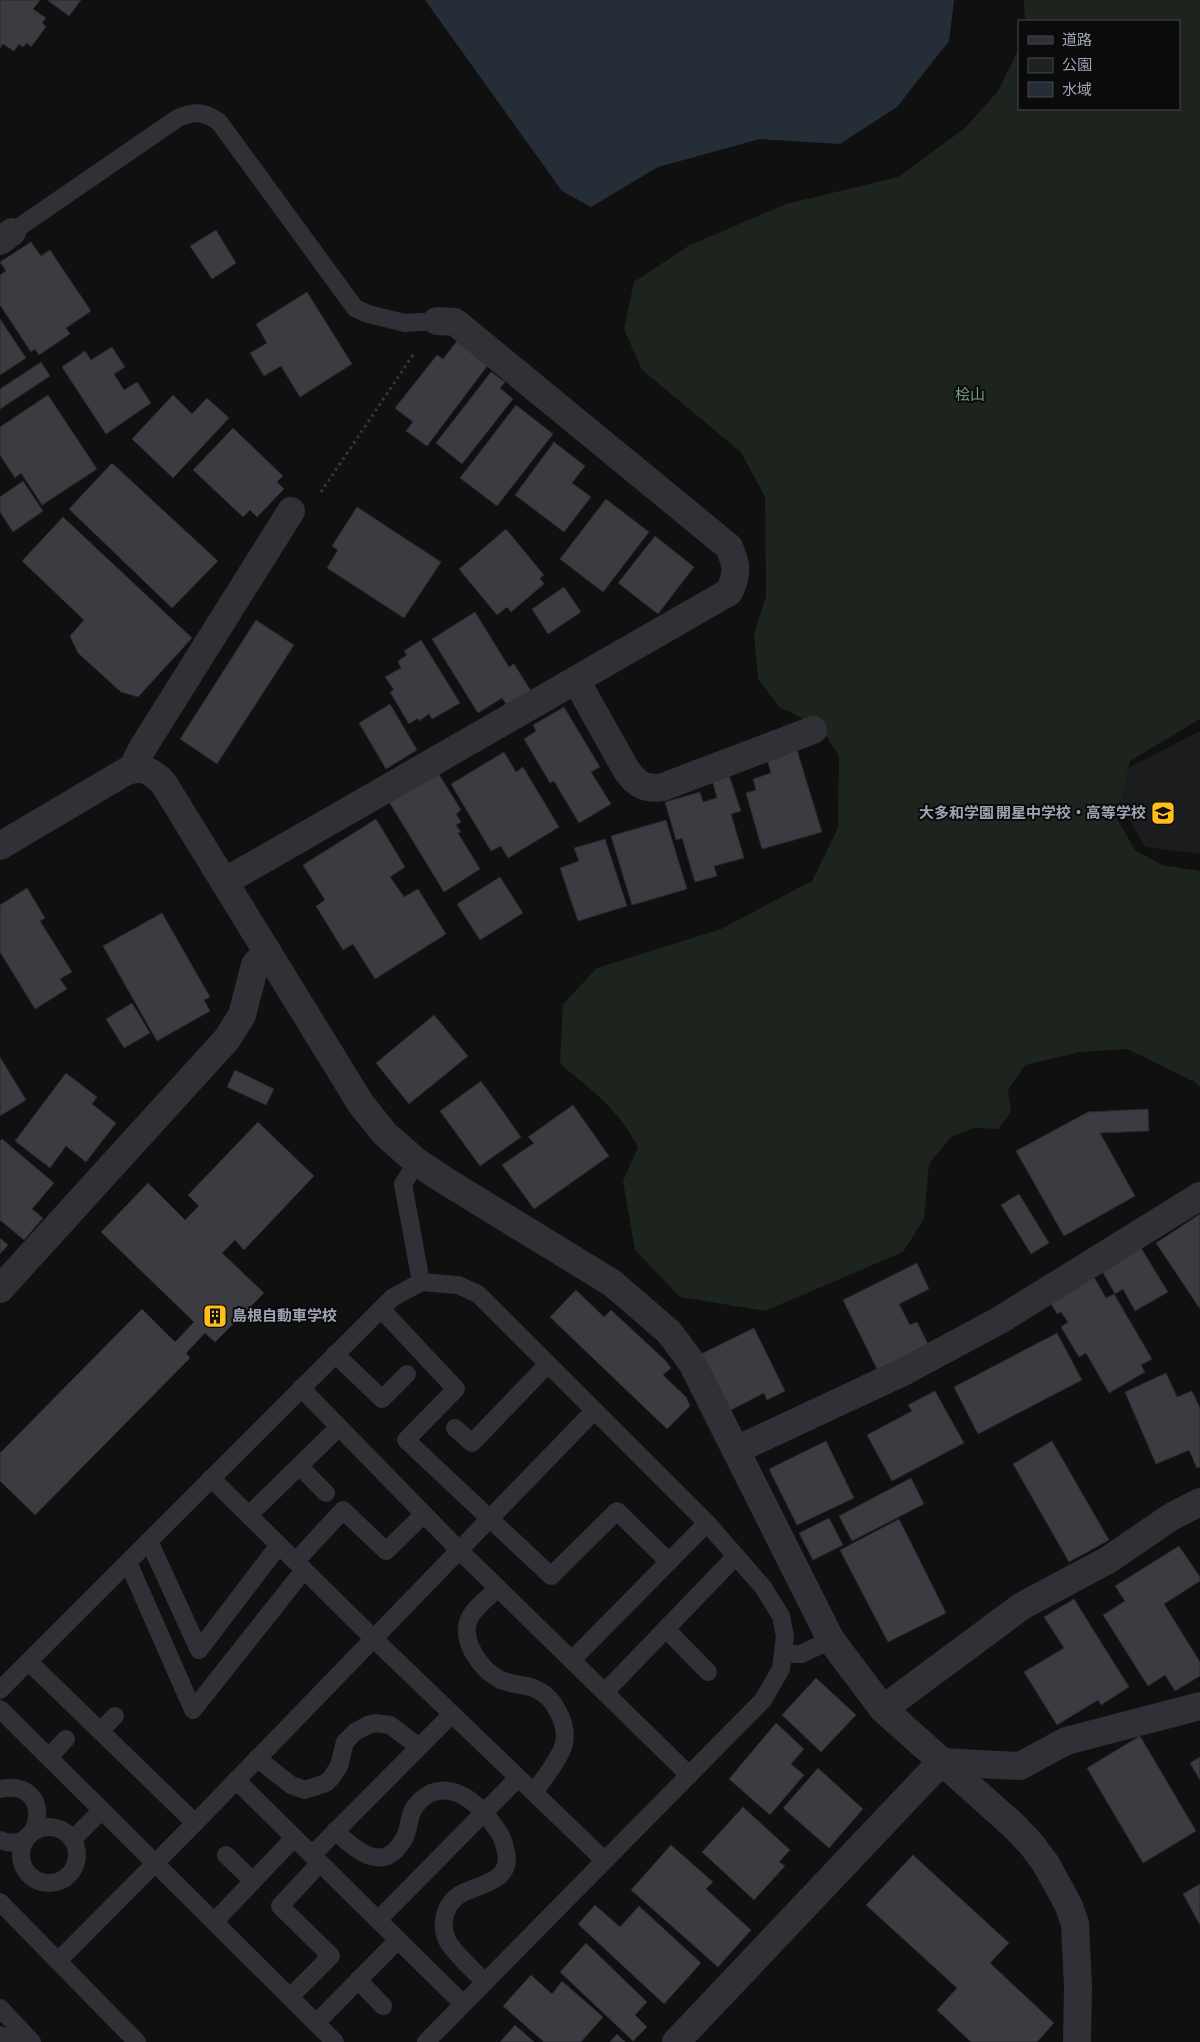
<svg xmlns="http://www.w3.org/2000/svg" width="1200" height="2042" viewBox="0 0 1200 2042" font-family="'Asap Condensed','Noto Sans JP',sans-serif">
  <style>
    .built { fill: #1b1c1e }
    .green { fill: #1c241d }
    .water { fill: #252e36 }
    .building { fill: #3b3b41; stroke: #2a292e }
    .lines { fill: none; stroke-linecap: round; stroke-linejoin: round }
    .path { stroke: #36383e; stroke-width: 3; stroke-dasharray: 2.5 4; stroke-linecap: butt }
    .lane { stroke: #303137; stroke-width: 18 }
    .street { stroke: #303137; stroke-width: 28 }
    .labels { text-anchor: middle; stroke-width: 4; stroke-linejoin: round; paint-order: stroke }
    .park-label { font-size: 15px; fill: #74a179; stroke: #0b0b0c }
    .poi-label { font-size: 15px; font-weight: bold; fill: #9fa4b4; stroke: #0b0b0c; text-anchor: end }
  </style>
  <rect width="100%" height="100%" fill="#101011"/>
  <path class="built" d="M1200 731V854L1145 847 1106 779Z"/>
  <path class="green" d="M1024 0H1200V719L1130 761 1116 817 1135 850 1162 865 1200 871V1087L1195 1082 1127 1049 1080 1052 1025 1065 1008 1090 1011 1112 998 1129 974 1128 951 1137 929 1164 924 1219 903 1252 765 1311 680 1297 635 1250 623 1181 638 1147C618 1109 593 1091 560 1064L563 1004 597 968 721 929 812 881 838 828 839 756 820 727 779 707 758 679 754 634 766 596 765 497 741 452 642 370 624 329 634 282 690 245 786 204 898 177 965 128 998 91 1019 49V109H1179V21H1025Z"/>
  <path class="water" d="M425 0H954L949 41 897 107 840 144 760 139 658 167 591 207 562 191Z"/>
  <g class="building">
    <path d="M0 0H40L33 9 46 18 42 23 46 27 31 47 27 43 23 47 19 44 14 51 3 44 0 48Z"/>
    <path d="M47 0H81L69 16Z"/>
    <path d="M216 230 236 263 212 279 190 246Z"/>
    <path d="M31 242 41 256 50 250 91 311 66 328 70 334 39 355 35 349 31 352 0 305V275L6 271 0 262Z"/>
    <path d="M307 292 352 364 300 397 281 366 264 376 250 353 267 343 256 324Z"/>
    <path d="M0 319 26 358 0 375Z"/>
    <path d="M457 341 488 365 427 446 406 431 413 422 395 408 437 355 443 359Z"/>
    <path d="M112 347 125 367 114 374 124 390 137 382 151 403 106 434 62 367 85 351 91 360Z"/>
    <path d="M41 362 50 376 0 409V389Z"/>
    <path d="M491 372 505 382 500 388 513 399 462 464 436 443Z"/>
    <path d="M48 395 97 469 42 505 21 473 15 478 0 455V427Z"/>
    <path d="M173 395 192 414 207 398 229 418 173 478 132 439Z"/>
    <path d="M516 405 553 434 497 506 460 478Z"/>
    <path d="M233 428 283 476 277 482 284 489 257 517 250 510 243 517 193 470Z"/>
    <path d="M554 442 585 466 572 483 591 497 564 532 515 495Z"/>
    <path d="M112 463 218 561 172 608 69 509Z"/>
    <path d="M23 481 43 511 13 532 0 512V497Z"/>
    <path d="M606 499 649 532 603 592 560 559Z"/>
    <path d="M357 507 441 562 404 618 327 568 338 550 332 546Z"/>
    <path d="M63 517 192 638 138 697 121 692 78 653 70 636 84 620 22 561Z"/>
    <path d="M506 529 544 575 540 578 544 584 511 612 507 607 497 615 459 569Z"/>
    <path d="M655 536 694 567 658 614 618 583Z"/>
    <path d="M564 587 581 612 548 634 532 609Z"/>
    <path d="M475 612 509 667 514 664 531 691 507 705 502 698 478 713 432 639Z"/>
    <path d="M256 620 294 645 217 764 180 739Z"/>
    <path d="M421 640 460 703 432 719 429 714 419 721 418 718 409 724 390 692 394 690 385 677 401 668 398 661 407 655 404 651Z"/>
    <path d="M390 704 417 750 386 769 359 723Z"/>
    <path d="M564 707 600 767 591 772 611 804 579 823 554 781 550 783 524 739 536 731 533 725Z"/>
    <path d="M797 750 822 832 762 849 746 793 756 790 753 779 771 773 767 759Z"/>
    <path d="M504 752 516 772 523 767 559 827 508 858 501 846 491 851 451 784Z"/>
    <path d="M728 772 741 811 731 814 744 858 714 866 717 876 695 882 682 838 676 840 665 802 700 792 703 802 717 798 711 776Z"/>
    <path d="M438 773 461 810 456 814 461 822 456 825 461 832 458 833 480 869 444 892 389 802Z"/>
    <path d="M376 819 405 867 390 877 404 897 418 889 446 934 375 979 353 944 343 950 316 906 325 900 303 865Z"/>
    <path d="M666 820 687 889 632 905 611 836Z"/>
    <path d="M605 839 627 906 578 921 560 868 579 861 574 848Z"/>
    <path d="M500 877 523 913 480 940 457 904Z"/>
    <path d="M27 888 45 918 40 921 72 972 60 979 67 989 35 1009 0 952V905Z"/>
    <path d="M162 913 210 997 204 1000 210 1011 157 1041 103 946Z"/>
    <path d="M132 1003 150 1033 124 1048 106 1019Z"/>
    <path d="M434 1015 468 1056 409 1104 376 1063Z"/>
    <path d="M0 1057 26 1100 0 1116Z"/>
    <path d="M235 1070 274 1089 266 1105 227 1087Z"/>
    <path d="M66 1073 97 1097 92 1104 116 1123 86 1162 66 1146 50 1168 15 1141Z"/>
    <path d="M481 1081 521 1137 480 1166 440 1111Z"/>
    <path d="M573 1105 609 1156 534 1209 502 1165 534 1143 528 1137Z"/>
    <path d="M1148 1109 1149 1131 1100 1133 1135 1196 1064 1236 1016 1151 1088 1112Z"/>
    <path d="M258 1122 314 1176 244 1250 235 1240 222 1253 264 1293 215 1342 205 1333 186 1353 190 1358 35 1515 0 1481V1453L142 1309 175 1342 194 1322 101 1232 148 1183 185 1220 199 1206 188 1195Z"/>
    <path d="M2 1139 54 1183 32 1209 43 1218 24 1240 0 1220V1141Z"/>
    <path d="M1019 1194 1049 1243 1031 1254 1001 1205Z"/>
    <path d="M1200 1214V1309L1156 1243Z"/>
    <path d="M0 1238 8 1245 0 1254Z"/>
    <path d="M1141 1248 1168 1292 1135 1311 1123 1289 1115 1294 1102 1271Z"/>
    <path d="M917 1263 929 1289 899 1304 910 1325 917 1322 929 1346 878 1371 843 1300Z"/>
    <path d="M1094 1277 1106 1298 1114 1294 1152 1359 1141 1365 1145 1372 1109 1393 1086 1353 1079 1357 1061 1327 1068 1322 1061 1312 1057 1314 1050 1302Z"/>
    <path d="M576 1290 604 1317 611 1310 666 1361 671 1368 663 1375 686 1397 690 1406 667 1429 550 1317Z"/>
    <path d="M754 1328 785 1391 767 1400 764 1393 729 1411 701 1354Z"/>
    <path d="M1057 1333 1082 1380 978 1434 954 1387Z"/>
    <path d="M1166 1373 1177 1397 1192 1391 1200 1408V1467L1197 1468 1189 1450 1156 1464 1125 1392Z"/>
    <path d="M935 1391 964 1443 892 1481 867 1435 912 1411 908 1405Z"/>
    <path d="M826 1441 854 1498 797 1525 769 1469Z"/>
    <path d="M1052 1441 1109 1540 1069 1562 1013 1464Z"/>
    <path d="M911 1478 924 1504 852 1541 839 1516Z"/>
    <path d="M829 1518 843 1545 813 1560 799 1533Z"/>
    <path d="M899 1519 946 1613 888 1642 840 1550Z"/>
    <path d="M1179 1546 1200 1577V1581L1164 1604 1200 1662V1676L1175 1691 1165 1675 1148 1686 1103 1615 1125 1601 1115 1586Z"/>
    <path d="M1074 1599 1129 1687 1101 1705 1098 1700 1057 1725 1024 1672 1064 1648 1044 1617Z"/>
    <path d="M816 1678 856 1715 821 1752 782 1715Z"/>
    <path d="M776 1723 804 1749 791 1764 804 1775 770 1815 729 1779Z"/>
    <path d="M1140 1736 1196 1831 1143 1863 1087 1768Z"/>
    <path d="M1200 1757V1780L1190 1763Z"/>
    <path d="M818 1768 863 1809 829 1848 783 1808Z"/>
    <path d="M743 1807 790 1850 779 1862 785 1866 754 1900 702 1852Z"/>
    <path d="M671 1845 713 1882 706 1889 751 1930 718 1967 631 1890Z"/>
    <path d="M913 1855 1009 1943 990 1963 1054 2023 1037 2042H971L937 2010 957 1988 866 1905Z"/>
    <path d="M1200 1884V1925L1183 1894Z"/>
    <path d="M595 1905 620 1927 639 1906 701 1963 664 2004 578 1924Z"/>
    <path d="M586 1943 647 2002 635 2015 647 2027 633 2041 560 1972Z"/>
    <path d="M531 1975 552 1994 562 1981 603 2017 581 2042H544L503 2006Z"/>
    <path d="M515 2025 534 2042H500Z"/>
    <path d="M617 2034 625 2042H610Z"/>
  </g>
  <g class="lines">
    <path class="path" d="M321 492 415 352"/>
    <g class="lane">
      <path d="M12 232 178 118C195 111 204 111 219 122L355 308 368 314 405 323 437 321"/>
      <path d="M417 1162 403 1184 421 1282"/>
      <path d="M381 1309 456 1389 406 1440 551 1576 617 1511 669 1562"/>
      <path d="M335 1354 382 1399 407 1374"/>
      <path d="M301 1388 460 1551 689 1775"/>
      <path d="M455 1428 472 1443 548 1364"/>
      <path d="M299 1466 326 1493"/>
      <path d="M211 1478 374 1639 604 1860"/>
      <path d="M249 1515 339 1427"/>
      <path d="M149 1541 199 1650 279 1545"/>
      <path d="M296 1561 343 1510 386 1551 424 1514"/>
      <path d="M128 1562 193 1710 304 1570"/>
      <path d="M498 1588C488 1598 472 1609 468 1622 462 1644 482 1670 499 1679 510 1685 522 1684 533 1688 554 1695 570 1726 563 1747 557 1763 543 1779 534 1793"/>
      <path d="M666 1629 708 1672"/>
      <path d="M784 1654H801L831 1640"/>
      <path d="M572 1660 707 1523"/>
      <path d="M29 1662 195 1823"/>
      <path d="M0 1690 392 1298 421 1282 458 1285 478 1294 707 1523 763 1587 781 1616 785 1636 781 1669 763 1700 426 2042"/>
      <path d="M605 1692 736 1556"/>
      <path d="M0 1709 335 2042"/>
      <path d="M100 1731 115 1716"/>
      <path d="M49 1757 66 1739"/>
      <path d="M257 1758 291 1785 305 1790 326 1783 331 1778 339 1766 345 1742 355 1732 368 1725 375 1723 390 1725 419 1747"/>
      <path d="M236 1780 463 2004"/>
      <path d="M0 1789C55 1777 44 1858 0 1840"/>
      <circle cx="49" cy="1855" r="28"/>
      <path d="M335 1831C357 1851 384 1876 405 1837 409 1828 409 1816 414 1808 418 1802 425 1796 431 1793 459 1782 484 1810 498 1831 503 1837 504 1845 506 1852 512 1880 484 1883 465 1892 446 1900 439 1922 447 1940 452 1951 475 1972 485 1982"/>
      <path d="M72 1840 102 1810"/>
      <path d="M226 1855 253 1881"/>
      <path d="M312 1855 452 1714"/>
      <path d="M0 1902 137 2042"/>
      <path d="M378 1920 518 1778"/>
      <path d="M214 1922 294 1838"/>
      <path d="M58 1961 195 1823 594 1411"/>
      <path d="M358 1980 383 2006"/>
      <path d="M290 1997 331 1956 280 1906 320 1863"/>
      <path d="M0 2008 32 2042"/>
      <path d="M316 2023 398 1940"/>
      <path d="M0 2035 17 2042"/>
    </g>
    <g class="street">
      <path d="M0 241 12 232"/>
      <path d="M576 680 627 771C637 785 646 790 663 787L813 730"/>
      <path d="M132 769 142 749 291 511"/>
      <path d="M0 846 125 772C142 765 153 771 164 784L361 1104 385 1134 417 1162 444 1180 612 1283 669 1332 692 1363 831 1640 883 1709 1014 1826 1032 1845 1046 1864 1069 1906 1075 1924 1078 1987 1077 2042"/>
      <path d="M224 882 729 592C738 573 737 566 729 547L455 322 437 321"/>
      <path d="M0 1289 227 1039 242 1015 255 965 267 951"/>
      <path d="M736 1450 905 1371 1000 1320 1200 1196"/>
      <path d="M883 1709 1022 1606 1108 1560 1171 1517 1200 1502"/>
      <path d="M676 2042 941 1762 1020 1766 1066 1741 1200 1706"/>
    </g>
  </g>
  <defs>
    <g id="school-square" transform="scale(1.25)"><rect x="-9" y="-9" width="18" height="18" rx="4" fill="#ffbe1a" stroke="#0b0b0c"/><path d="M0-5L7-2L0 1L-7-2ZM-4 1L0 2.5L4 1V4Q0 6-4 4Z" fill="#111"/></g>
    <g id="building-square" transform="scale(1.25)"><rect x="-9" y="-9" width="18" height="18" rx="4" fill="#ffbe1a" stroke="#0b0b0c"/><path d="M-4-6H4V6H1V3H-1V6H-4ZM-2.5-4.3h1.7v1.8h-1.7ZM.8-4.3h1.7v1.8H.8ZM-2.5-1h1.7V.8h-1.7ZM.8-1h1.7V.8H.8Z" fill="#111"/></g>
  </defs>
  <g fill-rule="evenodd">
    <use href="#school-square" x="1163" y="813"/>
    <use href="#building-square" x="215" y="1316"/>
  </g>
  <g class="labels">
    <g class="park-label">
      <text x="970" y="400">桧山</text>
    </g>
    <g class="poi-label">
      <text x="1146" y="818">大多和学園 開星中学校・高等学校</text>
      <text x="232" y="1321" text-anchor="start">島根自動車学校</text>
    </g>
  </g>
  <rect x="1018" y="20" width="162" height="90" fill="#0b0b0c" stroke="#46484f"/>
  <rect x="1028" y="36" width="25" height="8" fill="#303137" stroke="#46484f"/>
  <text x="1062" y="45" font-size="15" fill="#9fa4b4">道路</text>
  <rect x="1028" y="58" width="25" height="15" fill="#1c241d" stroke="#46484f"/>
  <text x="1062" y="70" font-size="15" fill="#9fa4b4">公園</text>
  <rect x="1028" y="82" width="25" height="15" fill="#252e36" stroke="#46484f"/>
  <text x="1062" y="95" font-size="15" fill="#9fa4b4">水域</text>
</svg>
